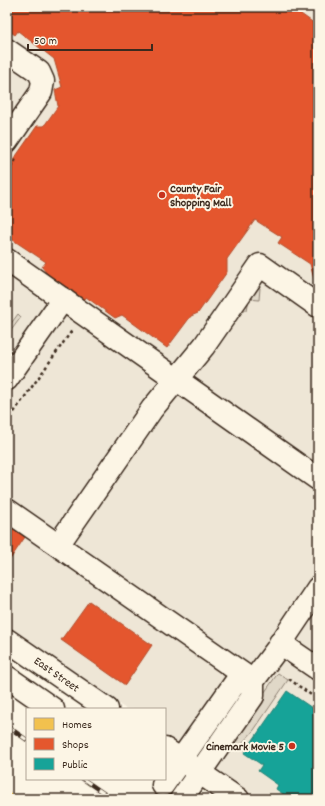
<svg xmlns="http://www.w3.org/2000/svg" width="325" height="806" viewBox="0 0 325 806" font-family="Dekko,sans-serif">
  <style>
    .built { fill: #eee6d6 }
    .green { fill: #e0d8c8; stroke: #8e8173 }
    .homes { fill: #f2c14e; stroke: #bb9440 }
    .shops { fill: #e4572e; stroke: #b14a29 }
    .public { fill: #17a398; stroke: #227f73 }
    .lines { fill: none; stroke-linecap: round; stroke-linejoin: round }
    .minor-casing { stroke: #3b2a1e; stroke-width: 25 }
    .path { stroke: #3b2a1e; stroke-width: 2.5; stroke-dasharray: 3 3; stroke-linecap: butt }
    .minor { stroke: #fcf5e5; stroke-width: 22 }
    .rail-casing { stroke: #3b2a1e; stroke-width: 4.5 }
    .rail { stroke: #fcf5e5; stroke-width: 3; stroke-dasharray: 9; stroke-linecap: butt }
    .poi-dot { fill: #c8321e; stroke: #fcf5e5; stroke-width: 1.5 }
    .labels { text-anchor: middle; stroke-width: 4; stroke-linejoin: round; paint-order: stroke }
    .poi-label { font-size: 12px; font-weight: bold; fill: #3b2a1e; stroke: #fcf5e5; text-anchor: start }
    .street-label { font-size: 12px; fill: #3b2a1e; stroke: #fcf5e5 }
  </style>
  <rect width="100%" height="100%" fill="#fcf5e5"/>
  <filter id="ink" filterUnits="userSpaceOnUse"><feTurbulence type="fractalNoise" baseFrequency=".025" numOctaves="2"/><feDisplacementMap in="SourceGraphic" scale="8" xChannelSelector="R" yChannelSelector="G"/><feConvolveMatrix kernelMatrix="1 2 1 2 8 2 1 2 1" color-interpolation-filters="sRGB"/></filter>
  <g filter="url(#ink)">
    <path class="built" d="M7 7H318V799H256L165 736V709H126L7 627Z"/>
    <g class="green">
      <path d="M257 286 260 288 259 300 249 299 247 310H244L242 308Z"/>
      <path d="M18 314 21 317 7 336V329Z"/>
      <path d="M278 673 288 680 254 730 238 748 225 753 227 747Z"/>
    </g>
    <path class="homes" d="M7 791 18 799H7Z"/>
    <g class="shops">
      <path d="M7 7H291L318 26V281L314 279 310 264 278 243 282 237 255 220 227 259V272L198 313 191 316 167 348 122 315 115 318 86 297 84 301 50 277 42 267 46 262 7 236V169L37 126H44L58 106 55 90 62 87 54 59 18 31 15 35 8 30 7 32Z"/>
      <path d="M7 524 25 537 7 564Z"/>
      <path d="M89 601 152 645 125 685 61 640Z"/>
    </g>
    <path class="public" d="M287 691 318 712V799H312L307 796 306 799H290L276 789 278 785 258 771 262 765 244 753Z"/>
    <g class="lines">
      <g class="minor-casing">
        <g id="minor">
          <path d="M7 50 39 72 43 81 41 92 7 141"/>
          <path d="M7 260 318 479"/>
          <path d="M7 379 63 299"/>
          <path d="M7 510 253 681"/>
          <path d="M58 545 152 409 204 346 260 265 318 306"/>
          <path d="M7 640 107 709"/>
          <path d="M280 643 318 669"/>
          <path d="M7 677 53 709"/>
          <path d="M165 749 238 799"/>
          <path d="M163 785 235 683 253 681"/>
          <path d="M182 798 253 696V681L277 649 318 588"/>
        </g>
      </g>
      <g class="path">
        <path d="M7 172 17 158"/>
        <path d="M7 422 73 329"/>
        <path d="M289 679 318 700"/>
      </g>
      <use href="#minor" class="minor"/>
      <g class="rail-casing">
        <g id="rail">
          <path d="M7 726 27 740"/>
          <path d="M83 779 112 799"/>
        </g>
      </g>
      <use href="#rail" class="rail"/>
    </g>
  </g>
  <g class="poi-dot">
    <circle cx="162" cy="195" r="4"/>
    <circle cx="292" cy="746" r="4"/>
  </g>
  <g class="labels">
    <g class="poi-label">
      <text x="170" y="192">County Fair<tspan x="170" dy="14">Shopping Mall</tspan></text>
      <text x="284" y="750" text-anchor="end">Cinemark Movie 5</text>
    </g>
    <g class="street-label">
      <text transform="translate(57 674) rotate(35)" y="4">East Street</text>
    </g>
  </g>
  <rect width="325" height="806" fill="none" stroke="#fcf5e5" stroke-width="24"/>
  <rect x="12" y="12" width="301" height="782" fill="none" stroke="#3b2a1e" stroke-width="1.5" filter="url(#ink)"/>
  <rect x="26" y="708" width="140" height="72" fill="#fcf5e5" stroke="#afa495"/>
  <rect x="34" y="718" width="20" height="12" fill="#f2c14e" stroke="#afa495"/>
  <text x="62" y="728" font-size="12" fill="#3b2a1e">Homes</text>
  <rect x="34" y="738" width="20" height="12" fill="#e4572e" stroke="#afa495"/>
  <text x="62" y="748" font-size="12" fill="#3b2a1e">Shops</text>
  <rect x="34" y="758" width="20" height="12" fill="#17a398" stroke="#afa495"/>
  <text x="62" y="768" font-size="12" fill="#3b2a1e">Public</text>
  <path d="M28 44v6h124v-6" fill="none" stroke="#3b2a1e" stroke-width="2"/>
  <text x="34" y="44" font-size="12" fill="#3b2a1e" stroke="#fcf5e5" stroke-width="3" paint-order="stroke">50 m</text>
</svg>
